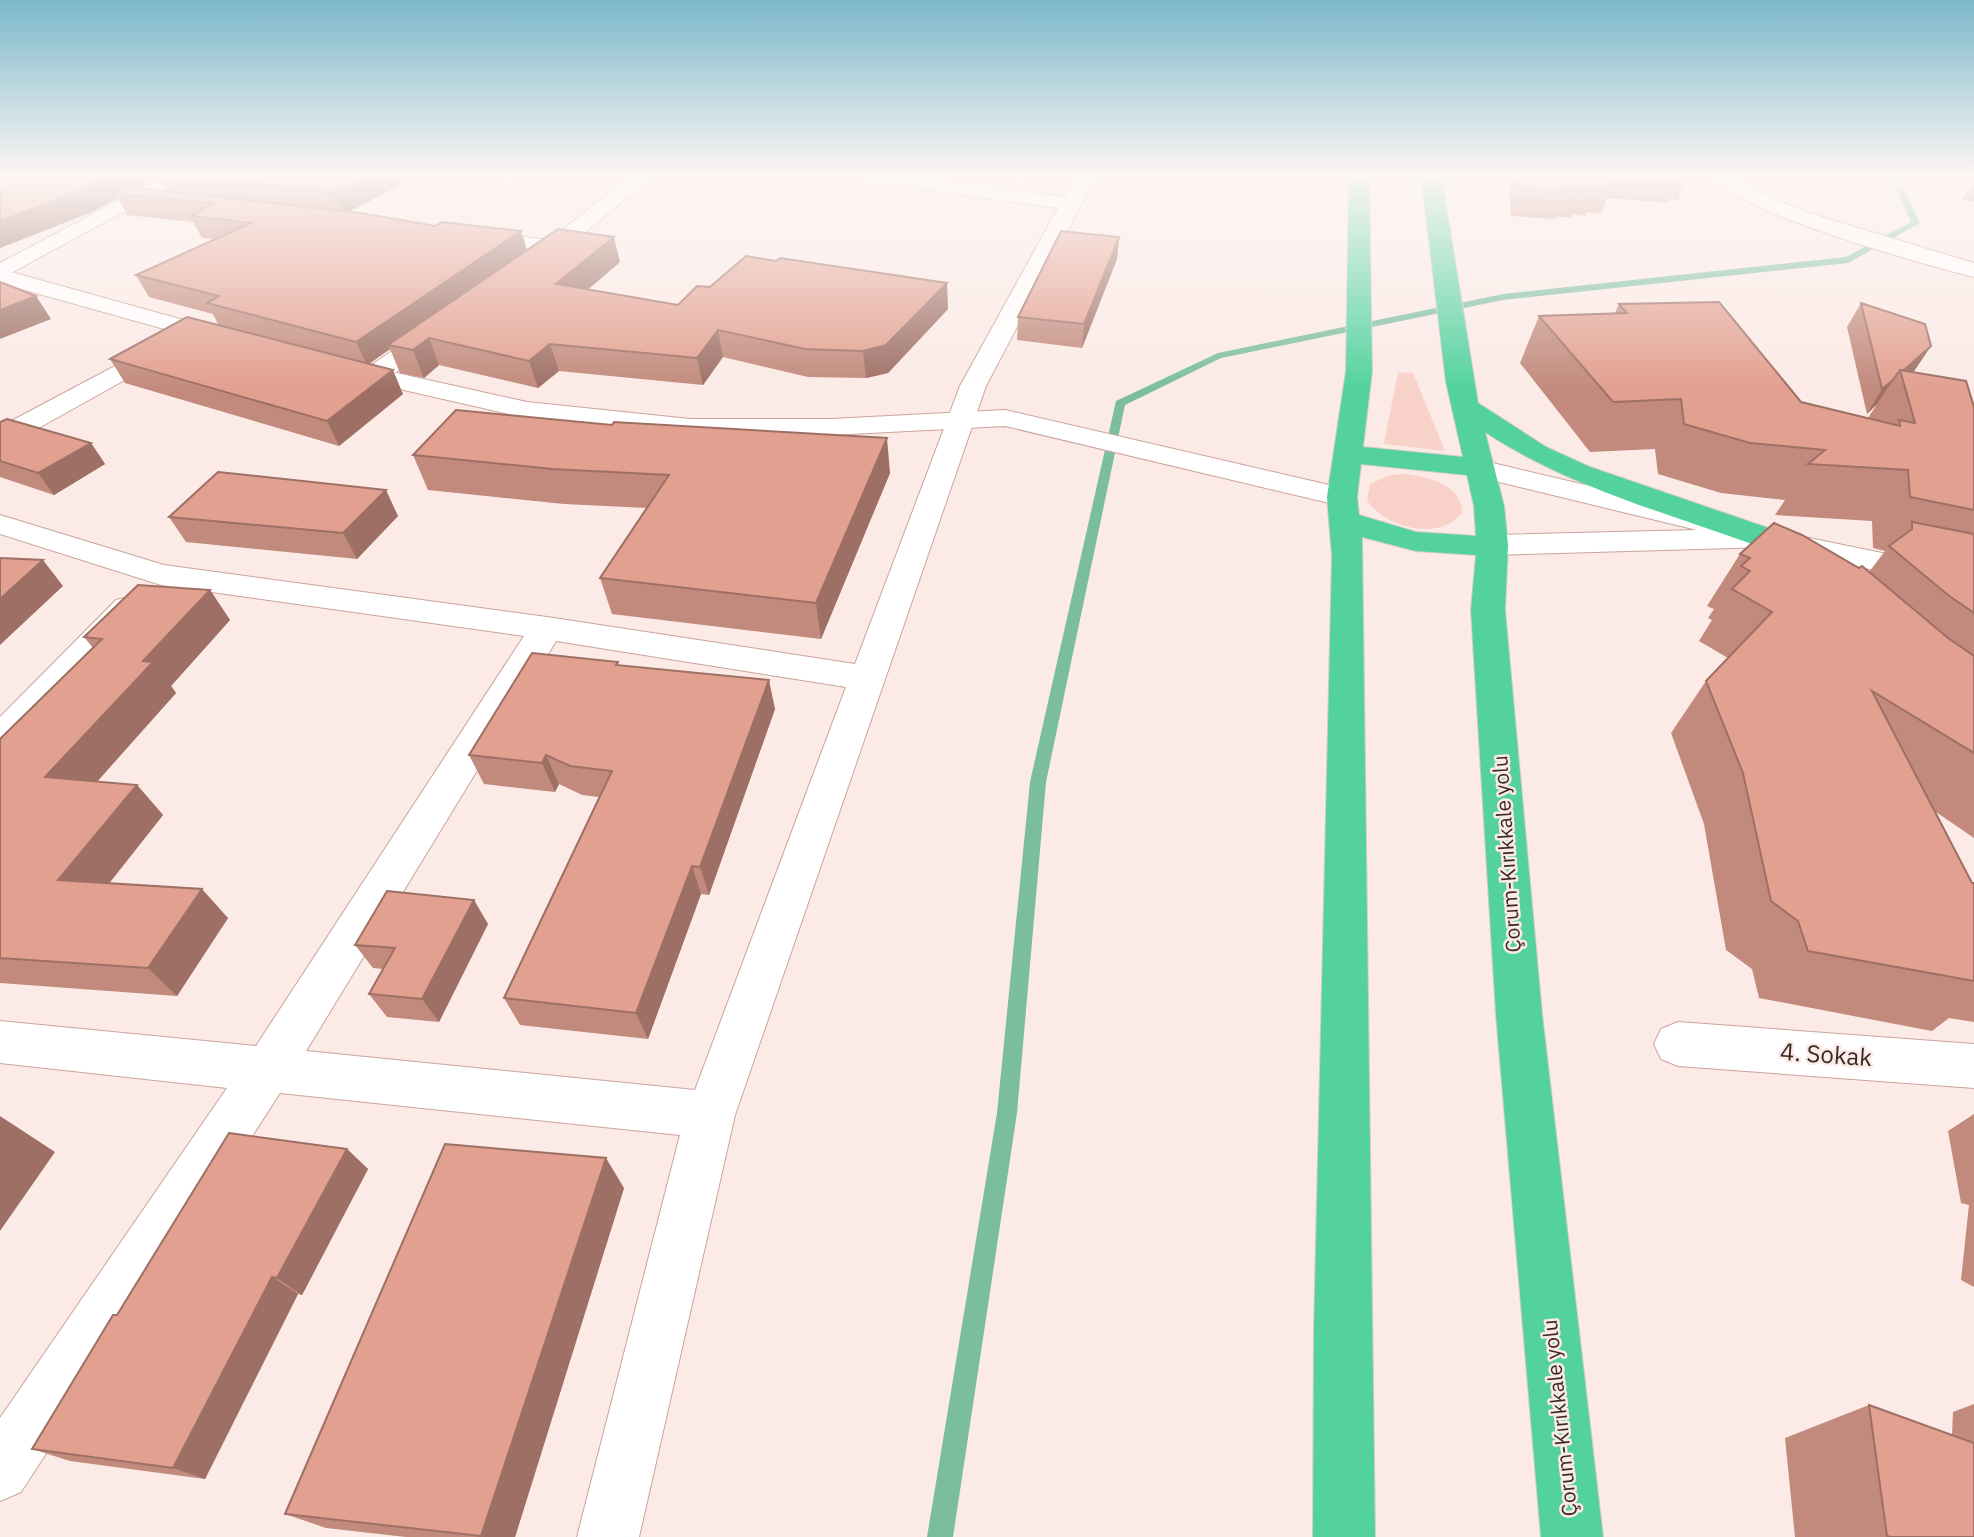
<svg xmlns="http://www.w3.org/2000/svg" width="1974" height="1537" viewBox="0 0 1974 1537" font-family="'IBM Plex Sans',sans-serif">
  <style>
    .green { fill: #f8d2c9 }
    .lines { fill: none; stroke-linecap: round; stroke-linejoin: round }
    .stream { fill: #7bbe9f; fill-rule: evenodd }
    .street-casing { stroke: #cba49a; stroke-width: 2 }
    .secondary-casing { stroke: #cba49a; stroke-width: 2 }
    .highway-casing { stroke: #d0cccb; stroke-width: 2 }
    .street { fill: #fff; fill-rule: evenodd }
    .secondary { fill: #fff; fill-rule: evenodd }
    .highway { fill: #53d29e; fill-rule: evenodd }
    .wall { fill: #c28a7c; fill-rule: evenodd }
    .shaded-wall { fill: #9e7065 }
    .building { fill: #e2a090; stroke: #9e7065; stroke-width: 2 }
    .labels { text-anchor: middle; stroke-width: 5; stroke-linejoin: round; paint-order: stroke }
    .street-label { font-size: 21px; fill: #3a2a26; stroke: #fbeae6 }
    .near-street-label { font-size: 24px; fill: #3a2a26; stroke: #fbeae6 }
  </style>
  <rect width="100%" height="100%" fill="#fbeae6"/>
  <g class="green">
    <path d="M1398 372 1413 373 1445 451 1384 444Z"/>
    <path d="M1405 474C1428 477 1462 484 1462 513 1439 542 1385 528 1367 500L1370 484 1390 475Z"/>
  </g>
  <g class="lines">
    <path class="stream" d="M1889 174H1897L1920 223 1848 263 1503 300 1221 358 1125 405 1046 782 1017 1113 953 1537H927L997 1113 1030 782 1116 401 1218 353 1503 294 1846 257 1911 222Z"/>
    <g class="street-casing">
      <g id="street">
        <path d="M169 174H193L0 279V263Z"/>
        <path d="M634 174H656L544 266H528L525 261 534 251 474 245 463 238 474 231 549 240Z"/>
        <path d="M846 174H897L1065 197 1077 174H1097L986 386 735 1115 639 1537H577L680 1135 280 1093 21 1492 0 1501V1418L227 1088 0 1063V1021L256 1046 524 636 161 585 0 534V515L164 565 547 617 855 664 960 386 1058 208 856 180ZM556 641 846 687 695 1090 306 1051Z"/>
        <path d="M1707 174H1730L1779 201 1812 214 1974 263V277C1922 264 1735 212 1707 174Z"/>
        <path d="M438 323 447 325 450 330 447 335 381 383H363L359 377 363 371 429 325Z"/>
        <path d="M164 340 173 343 177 348 173 353 10 444 0 446V427Z"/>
        <path d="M128 597 140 600 145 608 140 616 13 750 0 754V717L116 600Z"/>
        <path d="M1678 1022 1974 1044V1088L1678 1066 1661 1059 1654 1044 1661 1029Z"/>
      </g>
    </g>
    <g class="secondary-casing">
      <g id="secondary">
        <path d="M0 269 234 334 237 339 234 344 225 346 0 283Z"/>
        <path d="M347 362 527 402 690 419H831L1005 410 1342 488 1353 491 1357 497 1353 503 1342 506 1005 426 831 435H690L527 418 338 375 334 370 338 365Z"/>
        <path d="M1480 460 1716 516 1720 523 1714 530 1766 529 1974 572V592L1769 547 1492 555 1481 552 1476 545 1481 538 1492 535 1697 530 1470 475 1465 469 1470 463Z"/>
      </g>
    </g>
    <g class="highway-casing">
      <path id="highway" d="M1349 174H1369L1372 371 1363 447 1463 457 1446 382 1421 174H1441L1478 403 1546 447 1590 467 1777 531 1782 538 1777 545 1766 547 1755 545C1663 512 1567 486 1485 432L1504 506 1508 545 1505 610 1542 1014 1603 1537H1541L1496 1014 1471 610 1476 555 1416 551 1362 537 1375 1537H1313L1314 1329 1332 556 1327 497 1346 371ZM1361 464 1467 475 1474 506 1476 536 1416 532 1359 515 1357 497Z"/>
    </g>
    <use href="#street" class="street"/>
    <use href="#secondary" class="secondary"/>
    <use href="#highway" class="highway"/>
  </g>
  <g class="wall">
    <path d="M0 174H421L349 212 527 250 620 262 588 289 678 305 948 309 888 373 866 378 808 377 723 357 703 385 559 371 538 388 439 365 424 378 400 373 390 349 369 364 403 394 339 446 125 383 110 359 219 326 213 314 149 297 136 275 214 239 202 238 193 222 127 215 118 198 92 212 0 248ZM158 177 165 191 138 188Z"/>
    <path d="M921 174H940L937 176Z"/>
    <path d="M1118 174H1166L1160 182 1117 176Z"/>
    <path d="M1509 174H1689L1678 200 1670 199 1668 203 1607 198 1601 214 1587 212 1585 216 1572 214 1571 218 1556 216 1555 219 1511 216Z"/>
    <path d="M1973 183H1974V202L1962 200Z"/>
    <path d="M1119 237 1117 259 1082 348 1017 340 1018 317Z"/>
    <path d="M1861 303 1915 370 1913 372 1974 407V838L1936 812 1972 883H1974V1022L1949 1018 1932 1031 1759 998 1752 969 1726 950 1704 824 1671 733 1706 681 1728 658 1699 641 1712 620 1708 618 1714 609 1707 606 1740 554 1859 568 1869 572 1885 551 1873 548 1872 521 1775 515 1785 500 1721 493 1658 474 1655 449 1590 452 1520 363 1539 316 1615 313 1619 304 1801 402 1868 418 1877 404 1867 414 1847 327Z"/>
    <path d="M0 422 91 443 105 464 54 495 0 477Z"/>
    <path d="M413 455 890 473 821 639 612 614 600 578 647 508 564 504 428 490Z"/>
    <path d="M398 516 357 559 186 542 169 517Z"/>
    <path d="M210 590 230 620 171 686 176 693 97 782 137 785 163 815 109 883 228 918 177 996 0 983V739L93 648 84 637Z"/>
    <path d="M618 662 619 666 775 709 709 895 701 894 648 1039 520 1025 504 998 599 797 582 795 559 784 555 792 484 784 469 755Z"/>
    <path d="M488 924 439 1022 387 1017 369 994 383 969 373 968 355 945Z"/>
    <path d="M1974 1114V1287L1961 1280 1969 1205 1961 1203 1948 1131Z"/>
    <path d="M347 1149 368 1169 302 1295 298 1294 205 1479 70 1461 32 1449 117 1315Z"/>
    <path d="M624 1188 515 1537H406L326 1528 285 1514Z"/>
    <path d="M1974 1404V1537H1795L1785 1438 1869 1405 1952 1435 1953 1412Z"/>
  </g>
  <g class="shaded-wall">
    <path d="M114 174H157L158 177 124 195 116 194 118 198 92 212 0 248V221Z"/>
    <path d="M374 174H421L345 214 336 193Z"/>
    <path d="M1161 174H1166L1160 182Z"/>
    <path d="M521 231 528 253 388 345 390 349 367 365 356 342Z"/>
    <path d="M614 237 620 262 564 310 556 284Z"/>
    <path d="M1119 237 1117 259 1082 348 1084 324Z"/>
    <path d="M947 283 948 309 888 373 866 378 863 351Z"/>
    <path d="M36 296 51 319 0 339V310Z"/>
    <path d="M718 330 723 357 703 385 697 358Z"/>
    <path d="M429 338 439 365 424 378 413 350Z"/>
    <path d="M550 344 559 371 538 388 529 361Z"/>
    <path d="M1931 346 1915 370 1903 381 1901 373Z"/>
    <path d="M393 370 403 394 339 446 327 421Z"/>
    <path d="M1893 380 1877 404 1867 414 1882 389Z"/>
    <path d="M887 438 890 473 821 639 816 603Z"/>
    <path d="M91 443 105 464 54 495 38 473Z"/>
    <path d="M386 490 398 516 357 559 343 533Z"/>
    <path d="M43 560 63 586 0 645V599Z"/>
    <path d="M210 590 230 620 171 686 176 693 74 807 45 777 143 661Z"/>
    <path d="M769 680 775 709 709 895 700 867Z"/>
    <path d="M546 755 559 784 555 792 542 763Z"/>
    <path d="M137 785 163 815 89 909 58 880Z"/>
    <path d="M692 866 701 894 648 1039 636 1013Z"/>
    <path d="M202 889 228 918 177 996 148 968Z"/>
    <path d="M474 900 488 924 439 1022 422 999Z"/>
    <path d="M0 1116 55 1152 0 1231Z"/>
    <path d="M347 1149 368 1169 302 1295 277 1278Z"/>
    <path d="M606 1158 624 1188 515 1537H483L481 1536Z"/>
    <path d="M272 1277 298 1294 205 1479 173 1468Z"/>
  </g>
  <g class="building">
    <path d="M0 174H114L80 191 0 221Z"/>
    <path d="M165 174H374L336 193Z"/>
    <path d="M1519 174H1610L1611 188 1595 186V190L1581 188V192L1564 190 1565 193 1520 190Z"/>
    <path d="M1627 174H1678L1680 178Z"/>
    <path d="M130 187 361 213 435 226 442 222 521 231 356 342 207 303 219 296 136 275 251 223 191 216 214 203 116 194Z"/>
    <path d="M558 229 614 237 556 284 678 305 697 286 710 287 746 256 776 261 780 258 947 283 886 345 863 351 805 349 718 330 697 358 550 344 529 361 429 338 413 350 388 345Z"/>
    <path d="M1061 231 1119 237 1084 324 1018 317Z"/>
    <path d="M0 282 36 296 0 310Z"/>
    <path d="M1719 302 1801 402 1900 426 1899 420 1915 423 1900 370 1966 381 1974 407V510L1910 497 1908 470 1808 464 1825 450 1750 443 1684 424 1681 399 1613 402 1539 316 1627 313 1619 304Z"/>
    <path d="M1861 303 1925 324 1931 346 1904 370H1900L1893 380 1882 389Z"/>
    <path d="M187 317 393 370 327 421 110 359Z"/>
    <path d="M456 410 612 425 614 422 887 438 816 603 600 578 669 475 552 469 413 455Z"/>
    <path d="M7 419 91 443 38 473 0 461V422Z"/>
    <path d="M218 472 386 490 343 533 169 517Z"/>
    <path d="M1912 522 1974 534V613L1948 595 1889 546 1912 529Z"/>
    <path d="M1774 523 1802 535 1859 568 1862 566 1948 638 1974 656V753L1872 691 1972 883H1974V981L1808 951 1798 921 1771 901 1743 773 1706 681 1772 612 1732 589 1750 571 1741 566 1750 558 1740 554Z"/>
    <path d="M0 558 43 560 0 599Z"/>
    <path d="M138 585 210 590 143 661 153 662 45 777 137 785 58 880 202 889 148 968 0 958V739L102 639 84 637Z"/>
    <path d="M532 653 618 662 616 665 769 680 700 867 692 866 636 1013 504 998 612 771 570 766 546 755 542 763 469 755Z"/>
    <path d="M387 891 474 900 422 999 369 994 395 948 355 945Z"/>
    <path d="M229 1133 347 1149 277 1278 272 1277 173 1468 32 1449 113 1315H117Z"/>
    <path d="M445 1144 606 1158 481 1536 285 1514Z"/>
    <path d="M1869 1405 1974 1443V1537H1891L1887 1536Z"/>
  </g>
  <linearGradient id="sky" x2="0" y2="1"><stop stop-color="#7cb8cb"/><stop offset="0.45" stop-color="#fdf6f4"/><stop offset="1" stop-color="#fdf6f4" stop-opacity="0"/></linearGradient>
  <rect width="1974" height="389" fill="url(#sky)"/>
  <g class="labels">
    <g class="street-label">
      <text transform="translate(1507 854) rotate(-94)" y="7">Çorum-Kırıkkale yolu</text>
      <text transform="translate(1560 1418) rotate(-96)" y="7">Çorum-Kırıkkale yolu</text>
    </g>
    <g class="near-street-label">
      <text transform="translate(1826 1055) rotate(4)" y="8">4. Sokak</text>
    </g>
  </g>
</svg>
